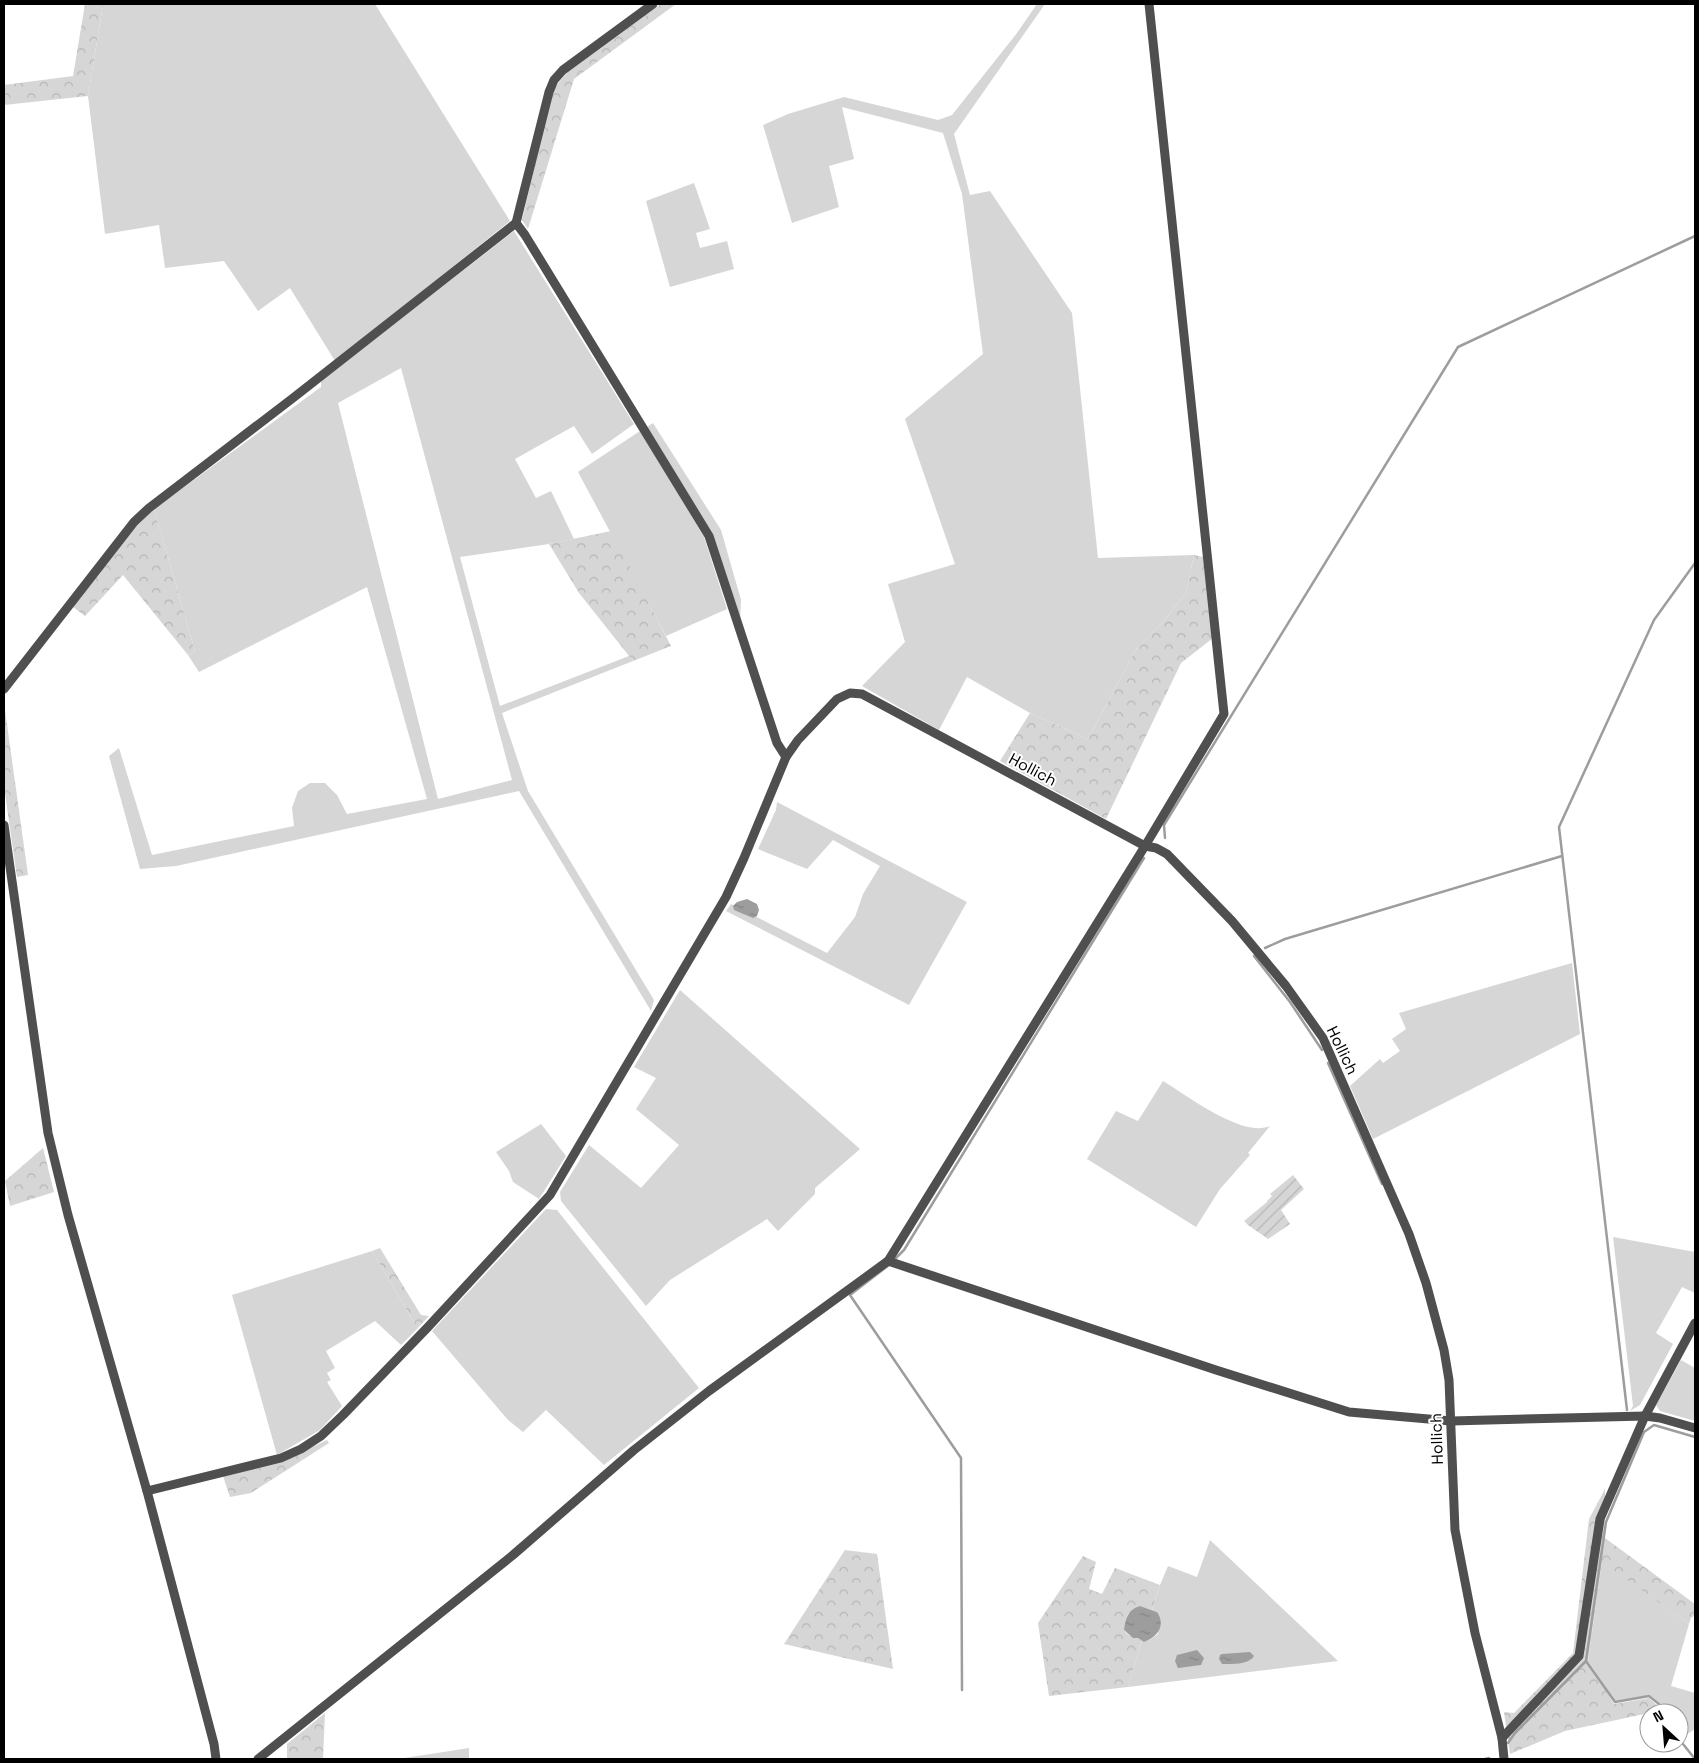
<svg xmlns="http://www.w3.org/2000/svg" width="1699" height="1763" viewBox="0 0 1699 1763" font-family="'Space Grotesk',sans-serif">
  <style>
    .grass { fill: #d6d6d6; fill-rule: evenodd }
    .forest { fill: url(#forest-crowns) }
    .garden { fill: url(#garden-furrows) }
    .water { fill: url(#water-ripples) }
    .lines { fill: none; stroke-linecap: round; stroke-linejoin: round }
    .stream { stroke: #9d9d9d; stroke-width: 2.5 }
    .minor { stroke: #4f4f4f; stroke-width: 9 }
    .labels { text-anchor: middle; stroke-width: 4; stroke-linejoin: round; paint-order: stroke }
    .street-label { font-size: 16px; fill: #000; stroke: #fff }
  </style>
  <defs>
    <pattern id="forest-crowns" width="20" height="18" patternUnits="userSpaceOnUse" patternTransform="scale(1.25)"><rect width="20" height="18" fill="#d6d6d6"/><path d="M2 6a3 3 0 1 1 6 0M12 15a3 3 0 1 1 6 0" fill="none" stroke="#b6b6b6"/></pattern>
    <pattern id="garden-furrows" width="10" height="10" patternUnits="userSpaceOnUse" patternTransform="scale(1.25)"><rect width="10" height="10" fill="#d6d6d6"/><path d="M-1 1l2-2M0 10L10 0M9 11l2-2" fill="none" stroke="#b6b6b6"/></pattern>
    <pattern id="water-ripples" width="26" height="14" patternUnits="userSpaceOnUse" patternTransform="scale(1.25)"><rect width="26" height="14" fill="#9d9d9d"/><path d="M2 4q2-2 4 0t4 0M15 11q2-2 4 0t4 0" fill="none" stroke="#858585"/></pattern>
  </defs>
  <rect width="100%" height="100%" fill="#fff"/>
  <g class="grass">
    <path d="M104 4H375L510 221 335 361 290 288 258 311 224 261 165 268 159 225 105 234 88 96 103 5Z"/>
    <path d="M1037 4H1045L954 134 970 195 990 191 1072 313 1098 558 1194 555 1186 593 1164 621 1135 651 1088 739 1030 713 967 677 939 730 862 686 905 642 888 584 955 564 905 419 983 354 962 194 943 133 842 107 854 159 829 166 839 207 792 223 763 125 788 114 844 97 938 120 952 115 1017 33Z"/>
    <path d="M694 183 710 229 696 233 700 248 727 241 734 269 670 287 646 201Z"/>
    <path d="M514 231 634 424 592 454 574 426 515 459 536 498 551 491 574 539 549 544 460 557 500 706 629 656 633 661 502 713 528 791 654 1000 651 1011 519 791 176 866 140 869 109 756 119 748 152 855 294 826 292 808 298 791 310 783H325L337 795 347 814 427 799 367 587 199 672 188 655 195 651 154 509 321 387V381ZM401 368 512 780 438 799 338 403Z"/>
    <path d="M653 423 721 530 741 600 740 621 712 533 647 427Z"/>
    <path d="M640 431 704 537 727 609 666 636 578 472Z"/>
    <path d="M777 802 967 902 909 1005 726 911 731 904 827 953 855 917 863 894 880 866 833 840 807 869 758 849 776 810Z"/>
    <path d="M1572 963 1580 1034 1373 1139 1350 1086 1380 1059 1383 1063 1400 1051 1392 1039 1406 1029 1399 1013Z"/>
    <path d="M680 990 860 1149 815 1188V1194L778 1231 767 1219 670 1280 646 1306 561 1201 560 1192 589 1145 641 1188 679 1145 636 1109 656 1078 634 1067Z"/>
    <path d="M1163 1081C1188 1096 1242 1138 1270 1126L1248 1153 1250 1155 1220 1189 1196 1227 1087 1159 1116 1111 1138 1121Z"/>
    <path d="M541 1124 566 1156 539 1199 513 1182 509 1171 496 1152Z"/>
    <path d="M546 1209 557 1210 699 1388 604 1465 546 1410 523 1432 508 1420 432 1331Z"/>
    <path d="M1613 1237 1695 1252V1293L1682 1287 1656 1333 1673 1344 1640 1405 1630 1411 1633 1406Z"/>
    <path d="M372 1251 414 1322V1332L401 1345 375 1321 326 1351 335 1368 327 1373 331 1380 327 1382 342 1406 320 1430 277 1455 232 1295Z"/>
    <path d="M1681 1360 1695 1368V1421L1660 1411 1656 1405Z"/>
    <path d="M1210 1540 1338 1661 1128 1687 1142 1640 1144 1642 1151 1639 1158 1634 1157 1612 1152 1610 1160 1585 1168 1566 1197 1577Z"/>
    <path d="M1602 1561 1689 1624 1671 1686 1695 1693V1729L1680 1739 1679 1713H1665L1660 1703 1650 1695 1615 1701 1588 1661Z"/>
    <path d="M469 1748V1759H398Z"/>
  </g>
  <g class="forest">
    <path d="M85 4H104L103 5 88 96 4 105V85L73 76Z"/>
    <path d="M661 4H676L574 79 528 229 522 220 552 93 559 82 568 72Z"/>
    <path d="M154 509 195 651 188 655 123 575 85 616 73 607 134 527Z"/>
    <path d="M611 531 671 646 633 661 579 593 549 544Z"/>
    <path d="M1194 555 1203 557 1213 638 1181 663 1106 819 1000 761 1030 713 1088 739 1135 651 1164 621 1186 593Z"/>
    <path d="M4 703 28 875 17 877 4 787Z"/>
    <path d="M43 1148 54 1192 10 1206 5 1181Z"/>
    <path d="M380 1248 421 1315 429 1316 414 1332V1322L372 1251Z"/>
    <path d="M327 1440 329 1443 251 1493 230 1497 223 1476 284 1461Z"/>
    <path d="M1605 1489V1538L1695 1604V1615L1691 1618 1689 1624 1602 1562 1588 1661 1614 1704 1649 1698 1658 1706 1661 1713H1649L1565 1731 1510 1754 1504 1712 1514 1713 1573 1653 1589 1519Z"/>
    <path d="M845 1550 877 1554 893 1669 784 1644Z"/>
    <path d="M1083 1556 1096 1562 1089 1589 1102 1594 1115 1568 1160 1585 1152 1610 1139 1606 1128 1614 1124 1630C1129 1638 1136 1636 1142 1640L1128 1687 1049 1696 1038 1623Z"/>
    <path d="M325 1713 323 1759H287V1744Z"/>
  </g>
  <path class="garden" d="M1293 1175 1304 1189 1281 1210 1290 1224 1268 1239 1248 1225 1244 1221 1267 1202V1201L1272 1196 1270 1194Z"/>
  <g class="water">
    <path d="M747 899 757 904 759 910 757 916 753 918 734 910 733 906 737 902Z"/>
    <path d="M1140 1606 1157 1612C1166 1625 1158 1637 1144 1642L1138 1638H1133L1124 1630C1126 1619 1127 1610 1140 1606Z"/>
    <path d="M1197 1650 1204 1658 1201 1665 1178 1668 1175 1661 1177 1655Z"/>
    <path d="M1250 1652 1254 1656C1249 1665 1231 1664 1222 1664L1219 1659 1220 1655 1222 1654Z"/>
  </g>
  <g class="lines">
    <g class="stream">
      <path d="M1165 838 1164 825 1458 347 1695 236"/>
      <path d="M1265 948 1285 939 1562 856"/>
      <path d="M1254 956 1290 1002 1322 1050"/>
      <path d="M1328 1063 1382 1184"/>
      <path d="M893 1261 904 1250 1144 858"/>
      <path d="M889 1265 850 1295 961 1458 962 1690"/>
      <path d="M1627 1410 1559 827 1654 620 1695 563"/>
      <path d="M1586 1661 1615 1702 1649 1696 1659 1704 1663 1713"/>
      <path d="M1679 1739 1695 1759"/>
      <path d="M1508 1743 1515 1733 1586 1661 1606 1522 1644 1432 1654 1425 1695 1437"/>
      <path d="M1485 1759 1489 1758"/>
    </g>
    <g class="minor">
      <path d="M4 689 134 522 149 508 293 398 516 223"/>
      <path d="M786 757 798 740 837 699 850 693 862 694 1145 846 1156 848 1167 854 1232 921 1286 986 1323 1038 1409 1234 1426 1283 1444 1350 1449 1380 1455 1530 1475 1633 1502 1738 1504 1759"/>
      <path d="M4 825 48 1133 68 1215 147 1491 214 1744 216 1759"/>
      <path d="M888 1261 1216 1370 1349 1412 1451 1421 1645 1416 1660 1418 1695 1428"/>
      <path d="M147 1491 281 1458 301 1449 321 1436 343 1415 428 1327 550 1195 726 897 744 858 786 757 777 743 709 536 525 235 516 223 549 92 554 80 563 70 653 4"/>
      <path d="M1502 1738 1579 1656 1600 1519 1645 1416 1695 1323"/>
      <path d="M258 1759 513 1555 634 1450 709 1391 888 1261 1145 846 1224 714 1149 4"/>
    </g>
  </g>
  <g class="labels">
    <g class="street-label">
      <text transform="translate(1033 769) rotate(28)" y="6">Hollich</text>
      <text transform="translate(1343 1050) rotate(64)" y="6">Hollich</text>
      <text transform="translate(1436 1439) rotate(-92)" y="6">Hollich</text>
    </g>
  </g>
  <rect width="1699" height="1763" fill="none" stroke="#000000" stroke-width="10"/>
  <g transform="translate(1664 1728) rotate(334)"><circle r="24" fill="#ffffff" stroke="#999999"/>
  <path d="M0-4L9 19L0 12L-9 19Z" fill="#000000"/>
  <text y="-8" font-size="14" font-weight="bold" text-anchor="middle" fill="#000000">N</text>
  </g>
</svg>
